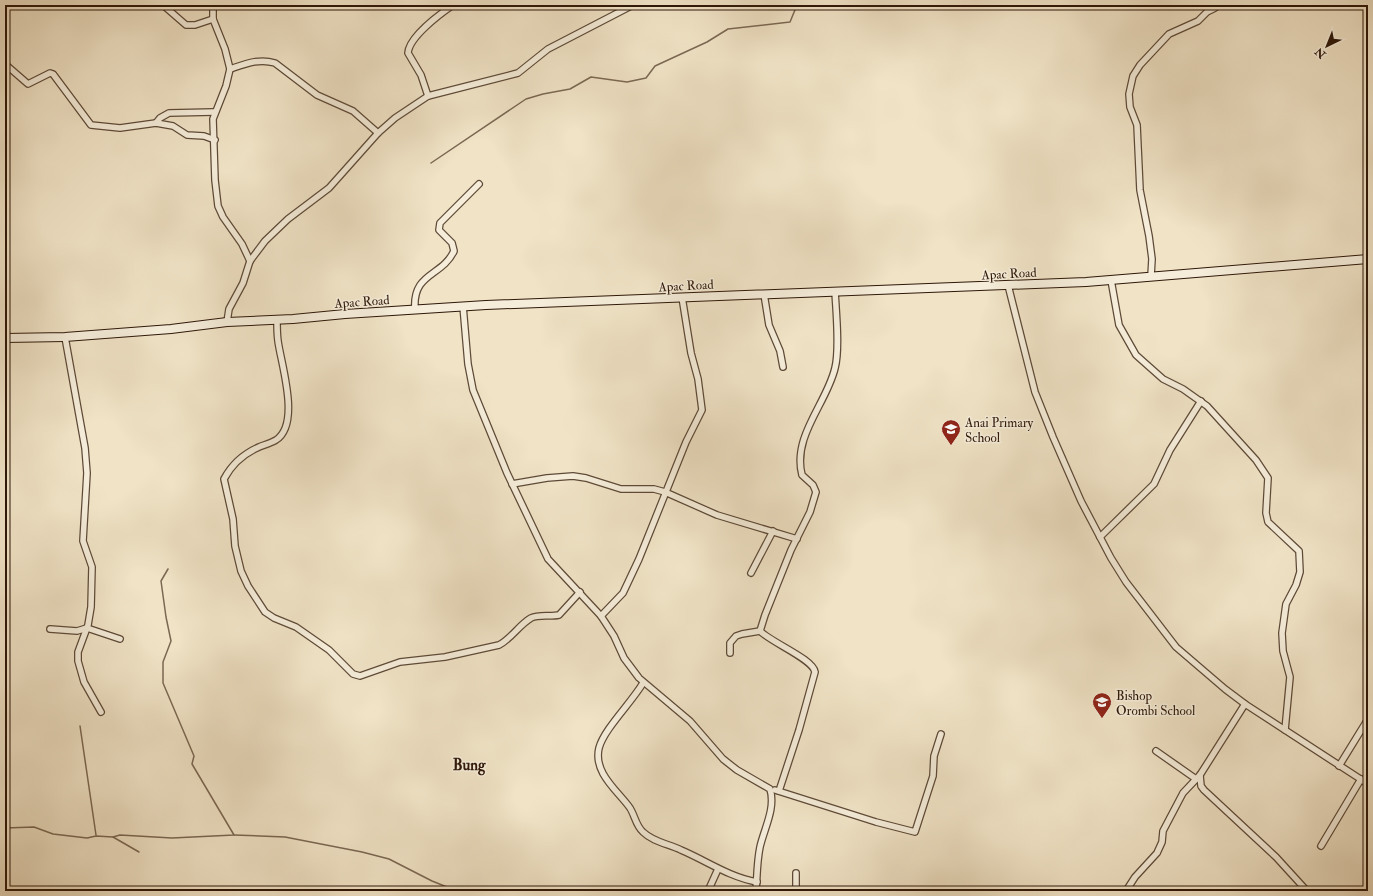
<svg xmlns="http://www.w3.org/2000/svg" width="1373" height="896" viewBox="0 0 1373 896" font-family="'IM FELL Double Pica',serif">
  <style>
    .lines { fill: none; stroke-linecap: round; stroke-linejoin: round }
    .stream { stroke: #7b6853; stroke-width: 1.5 }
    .street-casing { stroke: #5e4a38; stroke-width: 8 }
    .secondary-casing { stroke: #2e1708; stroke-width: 10 }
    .street { stroke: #f5edda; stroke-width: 5.5 }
    .secondary { stroke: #f5edda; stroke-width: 8 }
    .labels { text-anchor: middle; stroke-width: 3; stroke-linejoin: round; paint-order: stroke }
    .street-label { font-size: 13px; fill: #2e1708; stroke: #f5edda }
    .poi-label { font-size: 13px; fill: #2e1708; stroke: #f5edda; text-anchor: start }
    .quarter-label { font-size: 15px; font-weight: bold; fill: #2e1708; stroke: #f5edda }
  </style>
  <rect width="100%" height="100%" fill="#f0e3c6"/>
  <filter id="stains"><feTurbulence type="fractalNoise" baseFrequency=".005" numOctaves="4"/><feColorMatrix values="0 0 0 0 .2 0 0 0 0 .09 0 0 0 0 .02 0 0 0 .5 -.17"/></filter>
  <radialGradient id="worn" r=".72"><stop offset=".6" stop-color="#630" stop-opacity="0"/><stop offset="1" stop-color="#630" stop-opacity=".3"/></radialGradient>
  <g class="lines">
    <g class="stream">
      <path d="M431 163 526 99 543 94 570 89 591 77 627 82 646 78 655 66 707 42 728 29 790 22 797 5"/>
      <path d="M80 726 96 835"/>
      <path d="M5 828 34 827 53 834 87 838 96 836 113 837 139 852"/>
      <path d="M234 835 285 837 362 852 389 859 432 881 457 891"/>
      <path d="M113 837 120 835 172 838 234 835 192 764 194 756 163 683V662L171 641 166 617 161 581 168 569"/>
    </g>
    <g class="street-casing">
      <g id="street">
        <path d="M163 5 186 25H195L213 19"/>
        <path d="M213 5V19L225 49 230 69 226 86 213 119 215 180 218 206 223 217 242 244 250 261"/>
        <path d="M5 64 28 84 50 73 53 74 91 125 120 128 156 123 173 126 187 135 204 136 215 140"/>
        <path d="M230 69C245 64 259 58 275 63L317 95 353 111 378 133"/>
        <path d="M428 96 421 75 408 53C409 37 440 14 453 5"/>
        <path d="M156 123 160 118 169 113 214 112"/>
        <path d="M1151 276 1152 259 1149 236 1140 190 1137 125 1130 107 1129 94 1133 76 1140 65 1169 34 1198 21 1207 12 1215 8"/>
        <path d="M1111 280 1119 325 1136 355 1163 379 1183 389 1207 406 1256 460 1268 478 1266 513 1268 522 1299 551 1300 572 1296 585 1286 604 1282 633 1283 651 1290 677 1285 730"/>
        <path d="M1008 285 1035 392 1053 437 1081 501 1111 558 1126 582 1176 647 1225 689 1245 704 1368 784"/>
        <path d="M764 294 769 325 780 351 783 367"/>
        <path d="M463 306 468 364 473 390 507 473 548 559 601 616 614 636 624 658 639 678 690 721 723 759 737 770 770 789C776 808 764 829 760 847 757 861 757 877 756 891"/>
        <path d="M415 310C412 272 442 277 454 251L452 243 439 230 440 223 479 184"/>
        <path d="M277 320C277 327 277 334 278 341 281 364 301 424 276 440 271 443 264 445 259 447 243 454 232 464 224 479L233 519 235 546 241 571 248 586 265 612 274 618 296 627 329 650 353 674 360 676 400 662 445 657 499 645C512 638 519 625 531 618 539 614 550 617 559 615L580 592"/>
        <path d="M227 322 229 309 243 283 250 261 265 241 288 219 329 188 378 133 395 118 428 96 518 73 548 49 633 5"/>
        <path d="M65 337 85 448 87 473 83 541 92 567 91 607 88 625 78 652V661L84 682 101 712"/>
        <path d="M512 484 547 478 573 476 586 478 621 489H654L665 492 717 515 797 539"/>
        <path d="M1100 537 1154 484 1170 450 1201 401"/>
        <path d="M751 573 773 531"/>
        <path d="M601 616 623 593 639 559 686 442 702 410 698 379 691 353 682 297"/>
        <path d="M50 629 77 631 87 628 120 639"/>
        <path d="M730 653V643L736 636 742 634 760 631"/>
        <path d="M643 683C632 702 604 729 599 748 593 773 618 791 630 808 635 816 636 826 643 832 653 842 669 844 681 850 707 861 729 877 757 882"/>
        <path d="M1156 751 1196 779"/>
        <path d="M1339 766 1368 719"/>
        <path d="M1200 775 1201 786 1204 790 1276 857 1307 891"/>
        <path d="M775 790 876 822 915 832 933 776 934 756 941 734"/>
        <path d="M779 791 799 730 815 672C813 659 772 643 760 631L765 615 791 550 810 512 816 492 813 485 802 475C792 436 827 403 835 368 840 349 836 311 835 291"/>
        <path d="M1321 846 1361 779"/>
        <path d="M796 873V891"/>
        <path d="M708 891 718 869"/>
        <path d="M1126 891 1135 877 1157 853 1162 842 1163 831 1183 793 1200 775 1245 704"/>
        <path d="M1364 891 1368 885"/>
      </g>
    </g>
    <g class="secondary-casing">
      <path id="secondary" d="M5 338 65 337 171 329 227 322 293 319 345 314 486 305 1086 282 1368 259"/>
    </g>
    <use href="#street" class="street"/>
    <use href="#secondary" class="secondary"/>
  </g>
  <defs>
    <g id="school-pin" transform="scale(1)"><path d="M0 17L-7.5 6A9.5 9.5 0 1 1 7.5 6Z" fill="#8f2418" stroke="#f5edda"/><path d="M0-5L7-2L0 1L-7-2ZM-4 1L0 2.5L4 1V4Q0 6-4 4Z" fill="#fff"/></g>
  </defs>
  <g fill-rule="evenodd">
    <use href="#school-pin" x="951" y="429"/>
    <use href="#school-pin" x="1102" y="702"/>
  </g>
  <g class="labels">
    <g class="street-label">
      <text transform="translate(1009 273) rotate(-3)" y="5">Apac Road</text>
      <text transform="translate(686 285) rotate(-3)" y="5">Apac Road</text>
      <text transform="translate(362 301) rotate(-4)" y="5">Apac Road</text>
    </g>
    <g class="poi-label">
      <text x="965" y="427">Anai Primary<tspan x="965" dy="15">School</tspan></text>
      <text x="1116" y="700">Bishop<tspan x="1116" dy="15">Orombi School</tspan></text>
    </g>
    <g class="quarter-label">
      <text x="469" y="770">Bung</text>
    </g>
  </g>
  <rect width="1373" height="896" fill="none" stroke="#f0e3c6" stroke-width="20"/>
  <rect x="6" y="6" width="1361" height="884" fill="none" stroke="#2e1708" stroke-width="2"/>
  <rect x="10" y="10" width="1353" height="876" fill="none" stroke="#2e1708"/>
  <g transform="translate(1327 46) rotate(223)" stroke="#f5edda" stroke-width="3" paint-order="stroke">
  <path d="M0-3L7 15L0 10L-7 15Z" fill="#2e1708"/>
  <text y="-6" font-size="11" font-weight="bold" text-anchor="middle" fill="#2e1708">N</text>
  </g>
  <rect width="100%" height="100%" filter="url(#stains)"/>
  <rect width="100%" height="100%" fill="url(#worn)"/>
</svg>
